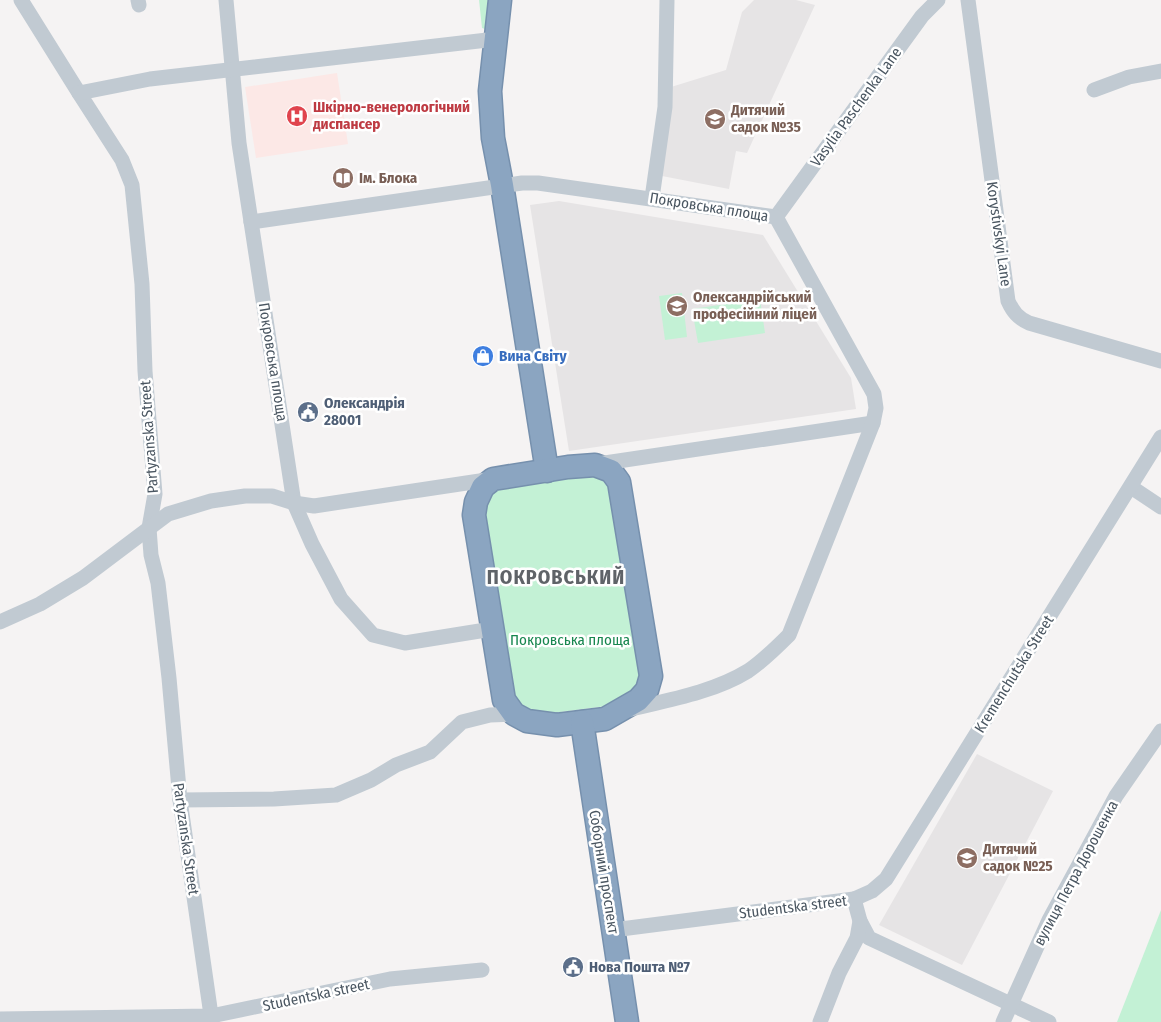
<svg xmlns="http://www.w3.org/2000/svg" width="1161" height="1022" viewBox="0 0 1161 1022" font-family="'Fira Sans Condensed',sans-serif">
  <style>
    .education { fill: #e6e4e5 }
    .medical { fill: #fce8e6 }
    .green { fill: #c3f1d5 }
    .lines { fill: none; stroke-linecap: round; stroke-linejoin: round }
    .highway-casing { stroke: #7690ad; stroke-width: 25 }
    .minor { stroke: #c1cad2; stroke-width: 15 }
    .highway { stroke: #8ba5c1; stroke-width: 22 }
    .labels { text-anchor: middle; stroke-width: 5; stroke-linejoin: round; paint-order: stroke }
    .health-label { font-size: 15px; font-weight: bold; fill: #be3a42; stroke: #fff; text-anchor: start }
    .street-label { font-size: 15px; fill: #4a5661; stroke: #fff }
    .education-label { font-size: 15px; font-weight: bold; fill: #785e54; stroke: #fff; text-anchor: start }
    .shop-label { font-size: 15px; font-weight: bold; fill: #366cbe; stroke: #fff; text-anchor: start }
    .service-label { font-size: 15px; font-weight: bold; fill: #4e5e75; stroke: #fff; text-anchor: start }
    .park-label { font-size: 15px; fill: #17864f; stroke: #fff }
    .district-label { font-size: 20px; font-weight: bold; letter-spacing: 1px; fill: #5f6368; stroke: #fff }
  </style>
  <rect width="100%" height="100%" fill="#f5f3f3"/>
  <g class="education">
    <path d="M754 0H796L815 5 747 153 736 151 729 189 662 176 671 87 726 70 742 12Z"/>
    <path d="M559 201 763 235 851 378 856 409 569 451 530 205Z"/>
    <path d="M977 754 1053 791 962 965 879 925Z"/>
  </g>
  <path class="medical" d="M337 73 348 144 256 158 245 87Z"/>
  <g class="green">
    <path d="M479 0H492L489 21 485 29 482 28Z"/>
    <path d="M682 293 687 337 665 340 659 296Z"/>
    <path d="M760 299 765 333 698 343 692 309Z"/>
    <path d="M590 470 606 478 615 491 646 675 623 704 529 716 516 710 480 515 486 497 499 483Z"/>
    <path d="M1161 910V1022H1117Z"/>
  </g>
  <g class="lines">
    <g class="highway-casing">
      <g id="highway">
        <path d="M500 0 490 91 493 138 502 185 547 471"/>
        <path d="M595 465 611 471 619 482 651 676 647 690 638 700 605 719 557 725 527 721 514 714 504 700 474 515 476 502 483 487 493 479 568 467Z"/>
        <path d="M582 722 627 1022"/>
      </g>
    </g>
    <g class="minor">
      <path d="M21 0 79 93 122 160 132 185 142 284 145 371 155 494 149 528 151 555 158 583 169 678 180 800 212 1022"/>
      <path d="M138 0 139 5"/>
      <path d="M226 0 239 143 294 503 312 544 341 599 373 635 405 643 492 629"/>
      <path d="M968 0 1008 301C1013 312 1018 318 1029 323L1161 361"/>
      <path d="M1094 90 1129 77 1161 71"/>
      <path d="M79 93 150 79 496 39"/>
      <path d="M652 198 665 107 667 0"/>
      <path d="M776 217 922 16 938 0"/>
      <path d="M251 222 522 183H538L776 217"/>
      <path d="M598 464 873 423"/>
      <path d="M1131 487 1161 507"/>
      <path d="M0 622 40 604 83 578 168 514 211 501 245 496H272L294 503 314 506 493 479"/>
      <path d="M631 709C669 700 714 692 748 671 763 661 776 648 789 635L873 423 876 408 874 394 776 217"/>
      <path d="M180 800 274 799 336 795 371 780 396 765 430 752 462 722 490 715 514 714"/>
      <path d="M854 899 872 891 886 879 1161 437"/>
      <path d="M613 930 854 899 860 921 869 938 1049 1022"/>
      <path d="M0 1019 211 1016 390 979 482 970"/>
      <path d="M820 1022 839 973 857 938 860 921"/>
      <path d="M1003 1022 1049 920 1116 796 1161 731"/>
    </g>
    <use href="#highway" class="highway"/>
  </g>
  <defs>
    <g id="hospital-disc" transform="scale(1.125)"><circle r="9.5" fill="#e0444e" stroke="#fff"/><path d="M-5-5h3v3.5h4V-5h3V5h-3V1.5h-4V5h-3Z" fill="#fff"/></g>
    <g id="school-disc" transform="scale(1.125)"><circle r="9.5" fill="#8d6e63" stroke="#fff"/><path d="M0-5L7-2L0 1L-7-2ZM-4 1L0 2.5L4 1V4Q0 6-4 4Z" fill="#fff"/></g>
    <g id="library-disc" transform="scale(1.125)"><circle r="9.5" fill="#8d6e63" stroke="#fff"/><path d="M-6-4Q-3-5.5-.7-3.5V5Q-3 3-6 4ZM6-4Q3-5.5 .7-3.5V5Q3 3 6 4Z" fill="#fff"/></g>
    <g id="university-disc" transform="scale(1.125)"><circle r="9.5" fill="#8d6e63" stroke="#fff"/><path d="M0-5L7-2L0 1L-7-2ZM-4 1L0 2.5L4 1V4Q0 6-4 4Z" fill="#fff"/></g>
    <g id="shop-disc" transform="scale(1.125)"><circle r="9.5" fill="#3f7fe0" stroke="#fff"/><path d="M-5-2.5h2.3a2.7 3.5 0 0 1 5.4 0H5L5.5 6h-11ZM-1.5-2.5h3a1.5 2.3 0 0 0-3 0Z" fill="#fff"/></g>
    <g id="civic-disc" transform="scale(1.125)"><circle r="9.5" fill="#5c6f8a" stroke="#fff"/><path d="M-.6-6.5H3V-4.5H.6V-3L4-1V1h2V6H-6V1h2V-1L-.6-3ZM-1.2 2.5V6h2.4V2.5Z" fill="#fff"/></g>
  </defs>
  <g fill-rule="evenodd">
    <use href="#hospital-disc" x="297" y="116"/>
    <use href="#school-disc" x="715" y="119"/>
    <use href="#library-disc" x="343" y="178"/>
    <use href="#university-disc" x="677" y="306"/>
    <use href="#shop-disc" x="483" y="356"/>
    <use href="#civic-disc" x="308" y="412"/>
    <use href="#school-disc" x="967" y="858"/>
    <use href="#civic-disc" x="573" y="967"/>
  </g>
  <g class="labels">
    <g class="health-label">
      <text x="313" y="112">Шкірно-венерологічний<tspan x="313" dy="17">диспансер</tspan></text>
    </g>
    <g class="street-label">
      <text transform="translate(856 107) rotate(-54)" y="5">Vasylia Paschenka Lane</text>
      <text transform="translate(709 207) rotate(9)" y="5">Покровська площа</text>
      <text transform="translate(999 234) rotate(82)" y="5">Korystivskyi Lane</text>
      <text transform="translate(273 362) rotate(81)" y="5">Покровська площа</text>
      <text transform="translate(149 437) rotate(-94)" y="5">Partyzanska Street</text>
      <text transform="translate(1014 674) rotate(-58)" y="5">Kremenchutska Street</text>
      <text transform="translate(186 839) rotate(82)" y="5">Partyzanska Street</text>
      <text transform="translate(604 872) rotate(81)" y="5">Соборний проспект</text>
      <text transform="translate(1076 873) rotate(-62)" y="5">вулиця Петра Дорошенка</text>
      <text transform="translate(793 907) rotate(-7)" y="5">Studentska street</text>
      <text transform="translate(316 995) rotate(-12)" y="5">Studentska street</text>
    </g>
    <g class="education-label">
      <text x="731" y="115">Дитячий<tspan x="731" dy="17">садок №35</tspan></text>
      <text x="359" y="183">Ім. Блока</text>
      <text x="693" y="302">Олександрійський<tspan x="693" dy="17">професійний ліцей</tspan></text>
      <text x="983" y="854">Дитячий<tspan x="983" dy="17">садок №25</tspan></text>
    </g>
    <g class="shop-label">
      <text x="499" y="361">Вина Світу</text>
    </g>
    <g class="service-label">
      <text x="324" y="408">Олександрія<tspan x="324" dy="17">28001</tspan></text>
      <text x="589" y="972">Нова Пошта №7</text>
    </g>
    <g class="park-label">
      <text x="570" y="645">Покровська площа</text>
    </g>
    <g class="district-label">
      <text x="556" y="584">ПОКРОВСЬКИЙ</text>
    </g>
  </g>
</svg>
